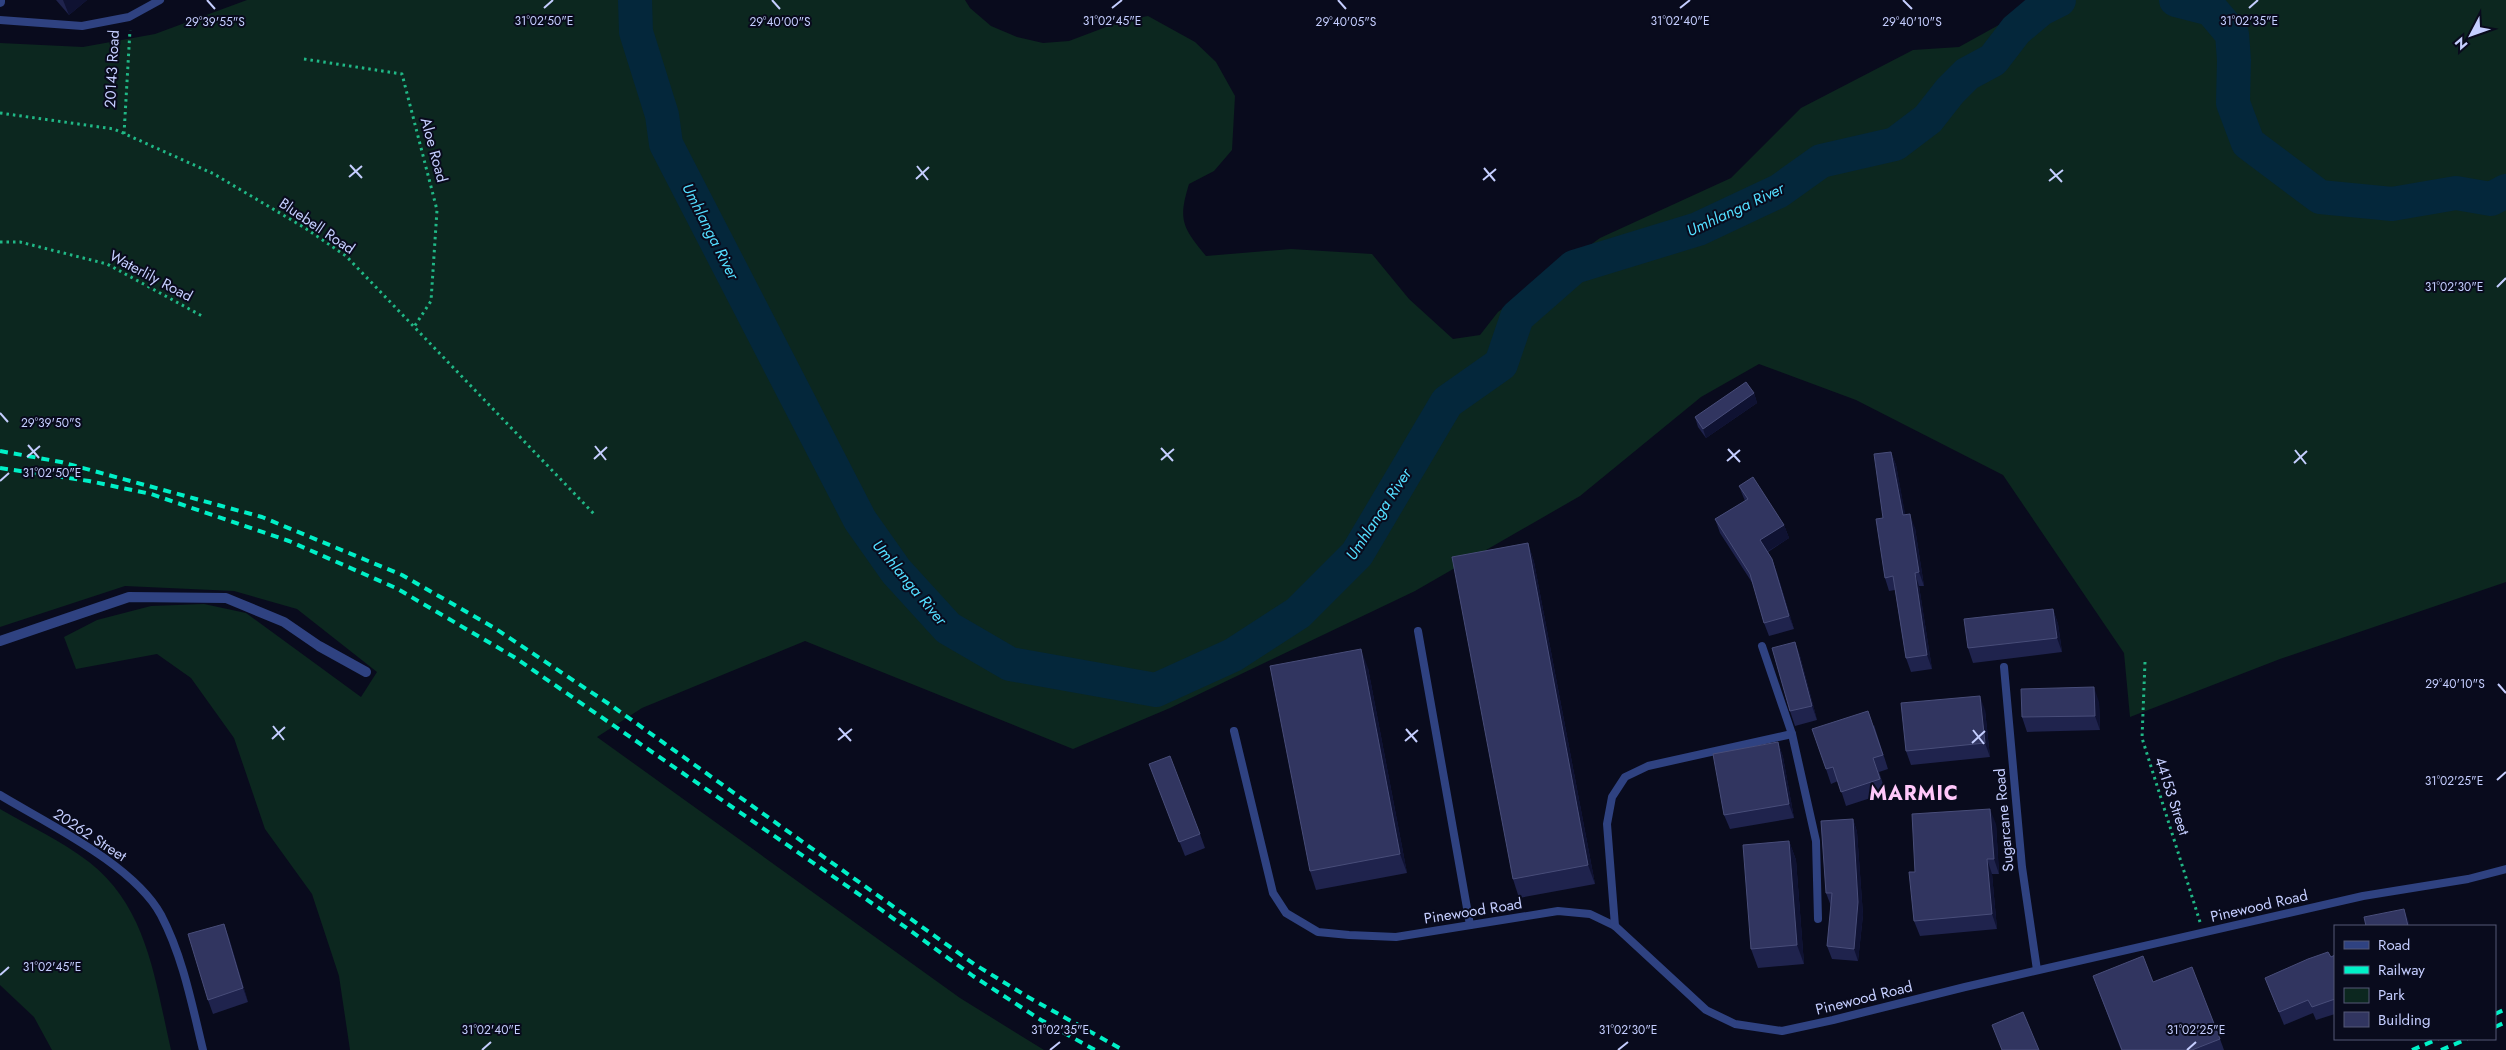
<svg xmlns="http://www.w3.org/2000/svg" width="2506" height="1050" viewBox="0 0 2506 1050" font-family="Jost,sans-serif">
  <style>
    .green { fill: #0c271f }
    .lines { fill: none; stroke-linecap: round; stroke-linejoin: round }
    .river { stroke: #04273b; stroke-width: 34 }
    .path { stroke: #20b886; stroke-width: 3; stroke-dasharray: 2.5 4; stroke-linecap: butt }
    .service { stroke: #2f4281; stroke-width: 8 }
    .minor { stroke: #2f4281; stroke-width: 10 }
    .rail { stroke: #00f0c7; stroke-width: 4; stroke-dasharray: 8 6; stroke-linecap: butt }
    .wall { fill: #1f234d }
    .shaded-wall { fill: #0f1232 }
    .building { fill: #313560; stroke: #484d79 }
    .ticks { fill: none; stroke: #c5ceff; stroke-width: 2 }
    .labels { text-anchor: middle; stroke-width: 4; stroke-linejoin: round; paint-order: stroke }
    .street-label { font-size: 15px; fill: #c5ceff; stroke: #090b1d }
    .water-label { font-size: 16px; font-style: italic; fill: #53deff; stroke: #090b1d }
    .district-label { font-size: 20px; font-weight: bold; letter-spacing: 1px; fill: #ffc7fa; stroke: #090b1d }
    .ticks-label { font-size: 12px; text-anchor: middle; fill: #c5ceff; stroke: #090b1d; stroke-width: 4; stroke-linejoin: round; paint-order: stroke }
  </style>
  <rect width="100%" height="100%" fill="#090b1d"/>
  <g class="green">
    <path d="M247 0H965L970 8 991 26 1017 37 1043 43 1069 41 1122 21 1148 16 1195 42 1216 62 1235 96 1232 150 1214 171 1189 184C1178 220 1182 227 1206 256L1291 249 1372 254 1409 299 1453 339 1480 335 1498 312 1600 238 1731 178 1801 108 1913 50 1959 47 2044 0H2506V582L2280 659 2130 717 2124 653 2003 475 1856 400 1759 364 1701 397 1580 496 1415 591 1170 708 1073 749 805 641 642 708 597 737 960 998 1044 1050H350L339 976 312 894 265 829 234 738 191 678 157 654 76 669 64 637 97 620 151 606 204 604 246 613 361 697 377 672 297 609 234 591 125 586 0 627V43L83 47 155 34Z"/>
    <path d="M0 809C29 826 62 841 89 862 148 908 155 981 171 1050H52L34 1017 0 985Z"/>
  </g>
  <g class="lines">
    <g class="river">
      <path d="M635 0 636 32 662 115 666 144 860 520 896 571 948 628 1010 664 1156 690 1233 655 1298 613 1357 554 1447 402 1501 364 1517 317 1574 267 1698 229 1779 191 1821 161 1895 144 1928 119 1950 91 1967 74 1993 60 2016 30 2041 9 2059 0"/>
      <path d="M2176 0 2211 9 2232 34 2234 60 2233 103 2248 143 2320 197 2392 204 2456 193 2491 199 2506 191"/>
    </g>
    <g class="path">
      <path d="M304 59 402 74 437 210 431 301 414 327"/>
      <path d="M0 113 114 129 214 174 305 228 346 256 595 515"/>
      <path d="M124 134 130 30"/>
      <path d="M0 242H20L107 264 202 316"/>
      <path d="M2145 662 2142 738 2200 922"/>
    </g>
    <g class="service">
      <path d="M0 20 82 26 129 17 160 0"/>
      <path d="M1418 631 1470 925"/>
      <path d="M1762 646 1792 734 1816 841 1818 919"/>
      <path d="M2004 667 2022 867 2037 970"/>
      <path d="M1234 731 1273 893 1286 913 1318 932 1349 935 1396 937 1558 911 1590 914 1615 926 1706 1010 1735 1024 1782 1031 1833 1020 1965 987 2363 896 2468 879 2506 869"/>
      <path d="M0 795C48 824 134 865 161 915 183 957 192 1005 203 1050"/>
      <path d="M1615 926 1607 824 1612 797 1625 777 1648 766 1792 734"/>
    </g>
    <g class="minor">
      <path d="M0 2V0"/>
      <path d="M0 641 129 597 226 598 284 622 319 646 366 672"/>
    </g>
    <g class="rail">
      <path d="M0 451 61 462 262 517 402 575 493 627 612 706 974 964 1028 997 1123 1050"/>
      <path d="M0 468 89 481 151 494 289 541 396 588 514 657 876 906 973 976 1041 1020 1095 1050"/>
      <path d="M2495 1014 2506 1009"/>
      <path d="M2495 1027 2506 1022"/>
      <path d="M2412 1050 2438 1039"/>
      <path d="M2441 1050 2467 1039"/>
    </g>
  </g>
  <g class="wall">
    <path d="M56 0H87L69 15Z"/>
    <path d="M1754 393 1757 403 1706 438 1698 427 1695 417Z"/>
    <path d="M1891 452 1896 465 1905 515 1915 528 1924 586H1919L1932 669 1911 672 1906 658 1895 590 1889 591 1885 578 1883 518Z"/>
    <path d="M1739 486 1784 525 1789 538 1768 552 1772 559 1777 573 1794 629 1769 636 1764 623 1753 584 1720 533 1715 519 1745 501Z"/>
    <path d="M1528 543 1534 562 1595 884 1519 898 1513 879Z"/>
    <path d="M2053 609 2058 624 2062 652 1973 663 1968 648Z"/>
    <path d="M1795 642 1800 656 1817 720 1795 726 1790 711Z"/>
    <path d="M1368 668 1407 873 1316 890 1310 871Z"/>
    <path d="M2099 702 2100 730 2027 732 2022 717Z"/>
    <path d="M1985 710 1990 757 1911 765 1906 751Z"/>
    <path d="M1874 725 1888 769 1879 772 1886 793 1846 806 1838 781 1831 784 1826 769Z"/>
    <path d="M1778 742 1783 757 1794 818 1730 829 1724 815Z"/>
    <path d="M1149 764 1200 834 1205 848 1185 856Z"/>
    <path d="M1853 819 1857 832 1863 915 1858 961 1832 959 1827 946 1831 906 1826 893Z"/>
    <path d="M1996 824 1999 874H1992L1997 929 1920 936 1914 921 1915 872Z"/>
    <path d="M1789 841 1796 860 1804 964 1758 968 1751 949Z"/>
    <path d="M224 924 229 938 248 1002 213 1014 208 1000Z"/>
    <path d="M2335 955V1014L2316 1020 2313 1013 2284 1025 2265 978Z"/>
    <path d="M2093 976 2153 982 2220 1039 2224 1050H2121Z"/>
  </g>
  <g class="shaded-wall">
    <path d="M63 0H87L69 15Z"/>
    <path d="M1754 393 1757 403 1706 438 1703 429Z"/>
    <path d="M1891 452 1896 465 1908 529 1903 515Z"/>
    <path d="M1910 514 1915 528 1924 586 1919 572Z"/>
    <path d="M1784 525 1789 538 1765 553 1760 540Z"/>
    <path d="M1528 543 1534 562 1595 884 1588 865Z"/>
    <path d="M1772 559 1777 573 1794 629 1789 616Z"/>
    <path d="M1915 573 1919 586 1932 669 1927 655Z"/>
    <path d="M2053 609 2058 624 2062 652 2057 638Z"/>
    <path d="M1795 642 1800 656 1817 720 1812 706Z"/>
    <path d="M1361 649 1368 668 1407 873 1400 854Z"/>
    <path d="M2094 687 2099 702 2100 730 2095 716Z"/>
    <path d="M1980 696 1985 710 1990 757 1985 743Z"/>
    <path d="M1778 742 1783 757 1794 818 1789 804Z"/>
    <path d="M1990 809 1996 824 1999 874 1994 859Z"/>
    <path d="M1853 819 1857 832 1863 915 1858 961 1854 949Z"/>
    <path d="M1789 841 1796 860 1804 964 1797 945Z"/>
    <path d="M1987 859 1992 874 1997 929 1992 914Z"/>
    <path d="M2404 909 2409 922 2410 926H2408Z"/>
    <path d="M224 924 229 938 248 1002 243 988Z"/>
  </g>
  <g class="building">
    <path d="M1746 382 1754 393 1703 429 1695 417Z"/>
    <path d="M1891 452 1903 515 1910 514 1919 572 1915 573 1927 655 1906 658 1893 576 1885 578 1876 519 1883 518 1874 454Z"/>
    <path d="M1753 477 1784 525 1760 540 1772 559 1789 616 1764 623 1750 574 1715 519 1748 499 1739 486Z"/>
    <path d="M1528 543 1588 865 1513 879 1452 557Z"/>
    <path d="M2053 609 2057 638 1968 648 1964 619Z"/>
    <path d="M1795 642 1812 706 1790 711 1772 648Z"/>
    <path d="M1361 649 1400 854 1310 871 1270 666Z"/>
    <path d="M2094 687 2095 716 2022 717 2021 689Z"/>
    <path d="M1980 696 1985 743 1906 751 1901 703Z"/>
    <path d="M1868 711 1883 755 1873 758 1880 779 1841 792 1833 767 1826 769 1812 729Z"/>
    <path d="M1778 742 1789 804 1724 815 1713 754Z"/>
    <path d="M1170 756 1200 834 1179 842 1149 764Z"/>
    <path d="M1990 809 1994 859H1987L1992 914 1914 921 1909 872H1915L1912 814Z"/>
    <path d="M1853 819 1858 902 1854 949 1827 946 1832 893H1826L1821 821Z"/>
    <path d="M1789 841 1797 945 1751 949 1743 845Z"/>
    <path d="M2404 909 2408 926H2366L2364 917Z"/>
    <path d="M224 924 243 988 208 1000 188 934Z"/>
    <path d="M2328 952 2331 957 2335 955V999L2312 1007 2308 1000 2279 1012 2265 978 2308 959Z"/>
    <path d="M2143 956 2153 982 2192 967 2220 1039 2192 1050H2122L2093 976Z"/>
    <path d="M2023 1012 2039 1050H2002L1992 1025Z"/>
  </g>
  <path class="ticks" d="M207 0 215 9M772 0 780 9M1338 0 1346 9M1903 0 1912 9M544 8 553 0M1112 8 1122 0M1680 8 1690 0M2249 8 2258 0M350 165 362 178M917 166 928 180M1484 168 1495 181M2050 169 2062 182M349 177 362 166M916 179 929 167M1483 180 1496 169M2049 181 2063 170M2497 287 2506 278M0 413 8 422M28 445 39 458M595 446 606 460M1161 448 1173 461M1728 449 1740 462M2295 450 2306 464M27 457 40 446M594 459 607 447M1161 460 1174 449M1727 461 1740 450M2294 463 2307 451M0 481 9 473M2498 684 2506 693M273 726 284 740M839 728 851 741M1406 729 1417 742M1973 730 1984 744M272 739 285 727M838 740 852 729M1405 741 1418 730M1972 743 1985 731M2497 780 2506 772M0 975 9 967M482 1050 491 1042M1050 1050 1060 1042M1618 1050 1628 1042M2187 1050 2196 1042"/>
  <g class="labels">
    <g class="street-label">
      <text transform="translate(112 69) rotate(-87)" y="5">20143 Road</text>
      <text transform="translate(434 150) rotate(75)" y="5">Aloe Road</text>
      <text transform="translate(317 226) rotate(34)" y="5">Bluebell Road</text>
      <text transform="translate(151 276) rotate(28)" y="5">Waterlily Road</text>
      <text transform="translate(2172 796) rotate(72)" y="5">44153 Street</text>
      <text transform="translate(2004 820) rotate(-95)" y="5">Sugarcane Road</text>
      <text transform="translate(90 835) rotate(33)" y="5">20262 Street</text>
      <text transform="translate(2259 906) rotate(-13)" y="5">Pinewood Road</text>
      <text transform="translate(1473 911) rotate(-9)" y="5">Pinewood Road</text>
      <text transform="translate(1864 998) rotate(-14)" y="5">Pinewood Road</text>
    </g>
    <g class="water-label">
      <text transform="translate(1735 209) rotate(-25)" y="6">Umhlanga River</text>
      <text transform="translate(711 231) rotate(63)" y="6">Umhlanga River</text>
      <text transform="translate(1378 514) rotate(-57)" y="6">Umhlanga River</text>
      <text transform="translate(910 582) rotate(50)" y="6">Umhlanga River</text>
    </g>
    <g class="district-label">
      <text x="1914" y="800">MARMIC</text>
    </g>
  </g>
  <g class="ticks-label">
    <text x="544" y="25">31°02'50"E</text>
    <text x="1112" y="25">31°02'45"E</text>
    <text x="1680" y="25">31°02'40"E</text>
    <text x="2249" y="25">31°02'35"E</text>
    <text x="215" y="26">29°39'55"S</text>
    <text x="780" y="26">29°40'00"S</text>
    <text x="1346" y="26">29°40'05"S</text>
    <text x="1912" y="26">29°40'10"S</text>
    <text x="2454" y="291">31°02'30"E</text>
    <text x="51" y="427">29°39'50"S</text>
    <text x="52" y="477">31°02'50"E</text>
    <text x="2455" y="688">29°40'10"S</text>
    <text x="2454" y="785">31°02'25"E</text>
    <text x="52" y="971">31°02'45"E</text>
    <text x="491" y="1034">31°02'40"E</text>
    <text x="1060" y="1034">31°02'35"E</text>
    <text x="1628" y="1034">31°02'30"E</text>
    <text x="2196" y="1034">31°02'25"E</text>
  </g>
  <rect x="2334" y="925" width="162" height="115" fill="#090b1d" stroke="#545977"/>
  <rect x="2344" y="941" width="25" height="8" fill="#2f4281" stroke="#545977"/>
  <text x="2378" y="950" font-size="15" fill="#c5ceff">Road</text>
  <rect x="2344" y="966" width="25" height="8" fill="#00f0c7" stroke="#545977"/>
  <text x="2378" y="975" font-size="15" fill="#c5ceff">Railway</text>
  <rect x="2344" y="988" width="25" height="15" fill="#0c271f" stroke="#545977"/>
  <text x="2378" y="1000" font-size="15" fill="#c5ceff">Park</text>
  <rect x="2344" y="1012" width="25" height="15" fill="#313560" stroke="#545977"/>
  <text x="2378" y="1025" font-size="15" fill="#c5ceff">Building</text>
  <g transform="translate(2471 35) rotate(229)" stroke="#090b1d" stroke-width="4" paint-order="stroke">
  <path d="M0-4L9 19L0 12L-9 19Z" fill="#c5ceff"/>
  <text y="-8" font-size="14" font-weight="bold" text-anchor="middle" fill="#c5ceff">N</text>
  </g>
</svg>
